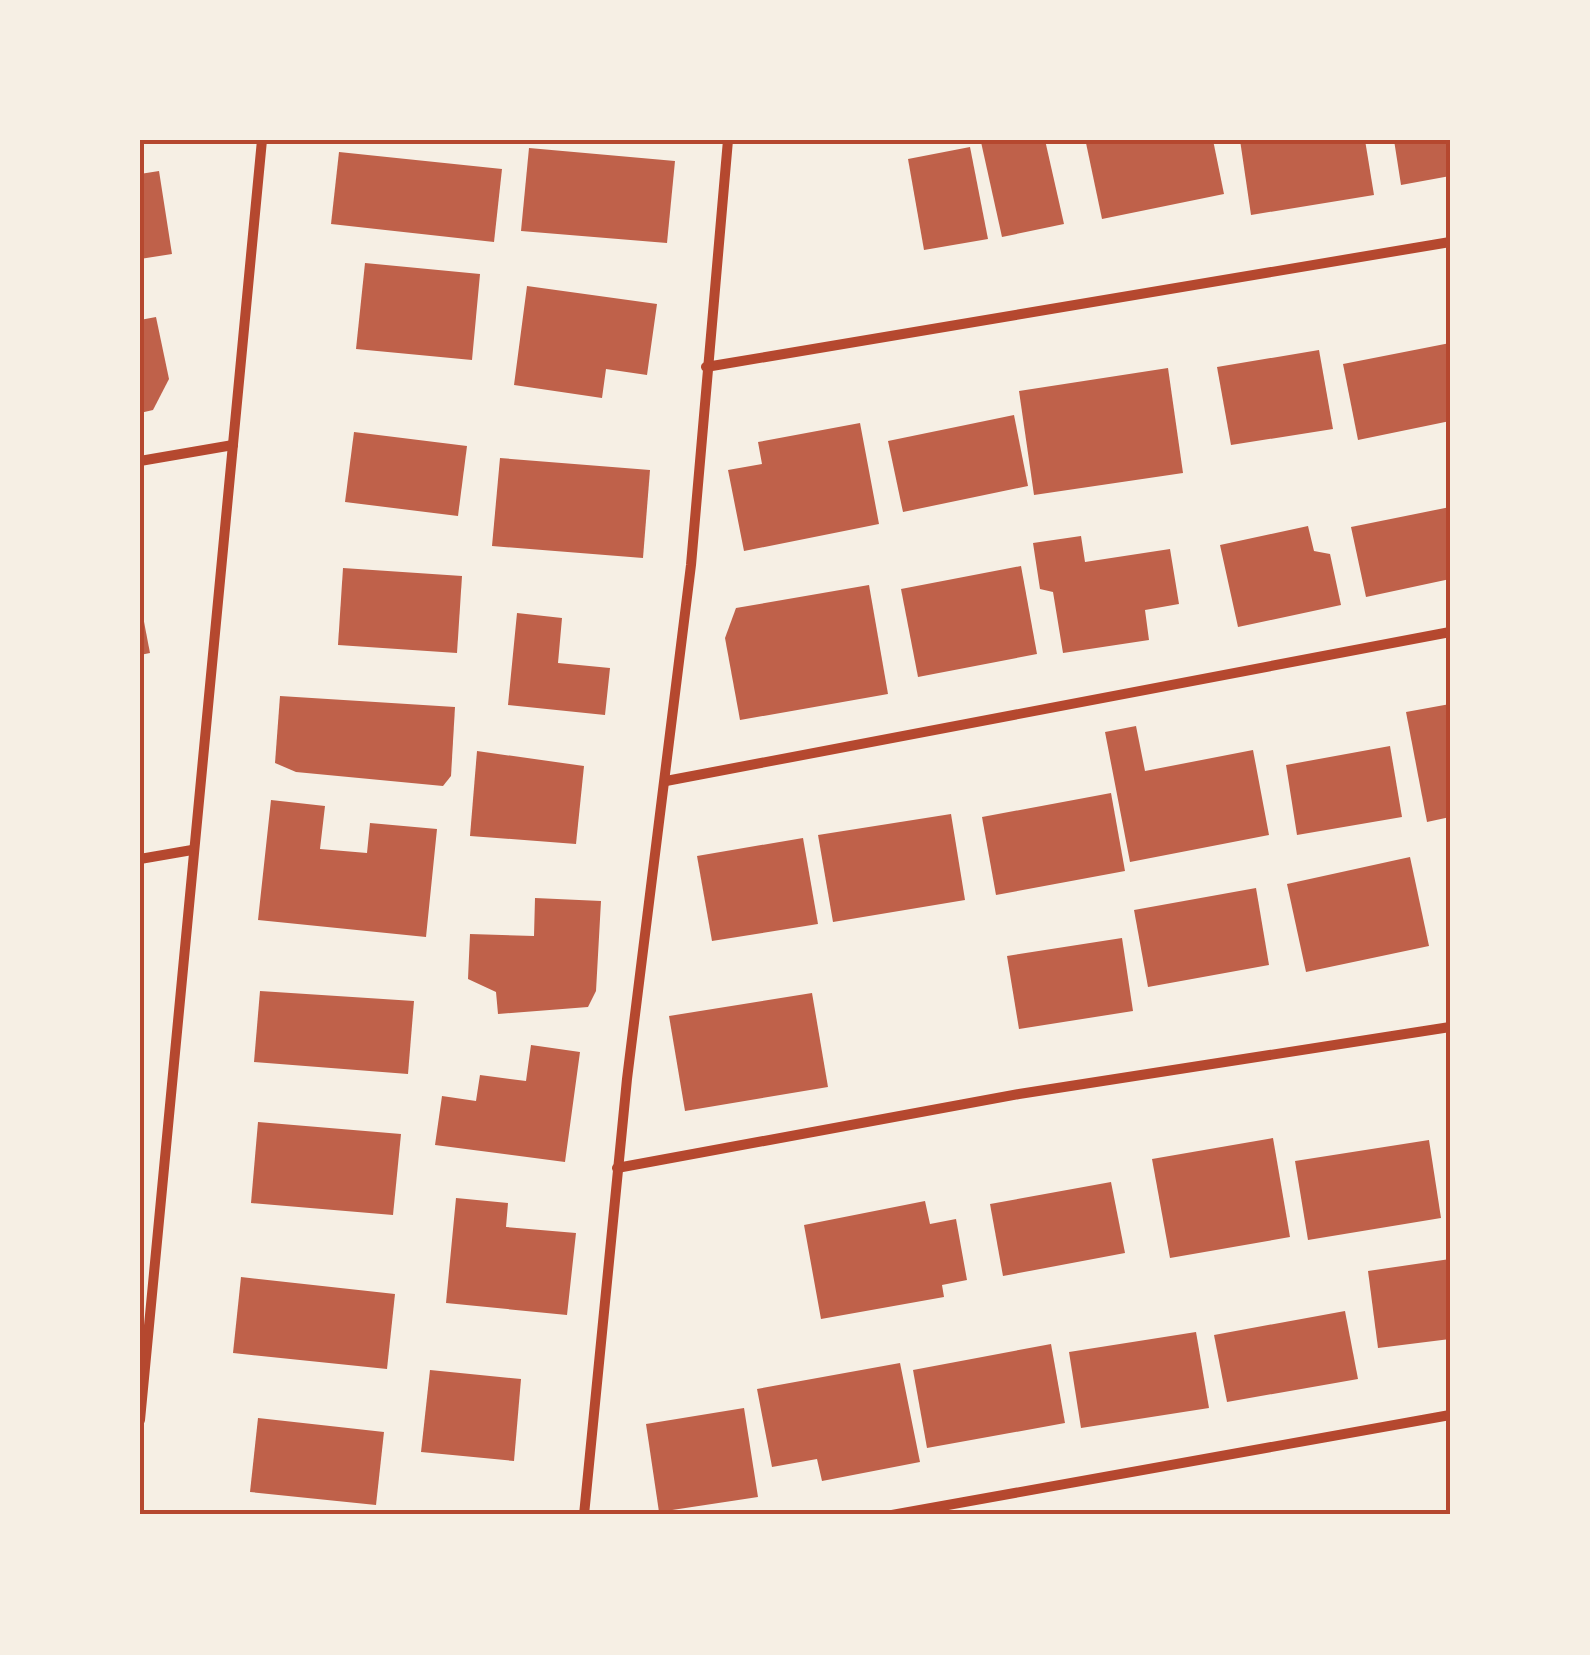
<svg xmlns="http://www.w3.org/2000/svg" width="1590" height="1655" viewBox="0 0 1590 1655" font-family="'Asap Condensed',sans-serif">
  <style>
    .building { fill: #bf614a }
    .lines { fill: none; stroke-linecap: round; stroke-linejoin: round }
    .minor { stroke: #b5482f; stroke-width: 10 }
    .neatline { fill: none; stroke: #b5482f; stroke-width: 4 }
  </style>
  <rect width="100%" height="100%" fill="#f6efe4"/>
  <g class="building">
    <path d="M1045 140 1064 224 1002 237 981 142Z"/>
    <path d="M1102 140H1213L1224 194 1102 219 1086 143Z"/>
    <path d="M1240 140H1365L1374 195 1251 215Z"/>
    <path d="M1394 140H1450V176L1401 185Z"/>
    <path d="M970 147 988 239 924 250 908 159Z"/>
    <path d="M529 148 675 161 667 243 521 231Z"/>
    <path d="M339 152 502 169 494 242 331 224Z"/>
    <path d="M159 171 172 254 140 259V174Z"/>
    <path d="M365 263 480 274 472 360 356 349Z"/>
    <path d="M527 286 657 304 647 375 606 369 602 398 514 385Z"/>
    <path d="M156 317 169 379 153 410 140 413V320Z"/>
    <path d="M1450 343V421L1358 440 1343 364Z"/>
    <path d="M1319 350 1333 429 1231 445 1217 367Z"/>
    <path d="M1168 368 1183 473 1034 495 1019 391Z"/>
    <path d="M1014 415 1028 486 903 512 888 441Z"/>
    <path d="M860 423 879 524 744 551 728 470 762 464 758 442Z"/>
    <path d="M354 432 467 446 458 516 345 502Z"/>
    <path d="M500 458 650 470 643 558 492 546Z"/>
    <path d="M1450 507V579L1366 597 1351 527Z"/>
    <path d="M1308 526 1314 551 1330 554 1341 605 1238 627 1220 545Z"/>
    <path d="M1081 536 1085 562 1170 549 1179 604 1145 610 1149 640 1063 653 1053 592 1040 589 1033 543Z"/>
    <path d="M1021 566 1037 654 918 677 901 589Z"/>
    <path d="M343 568 462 576 457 653 338 645Z"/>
    <path d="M869 585 888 694 740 720 725 638 736 608Z"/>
    <path d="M140 601 150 653 140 655Z"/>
    <path d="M517 613 562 618 558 663 610 668 605 715 508 705Z"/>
    <path d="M280 696 455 707 451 776 443 786 296 772 275 763Z"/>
    <path d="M1450 704V817L1427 822 1406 712Z"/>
    <path d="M1136 726 1145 771 1253 750 1269 835 1130 862 1105 732Z"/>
    <path d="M1390 746 1402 817 1297 835 1286 765Z"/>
    <path d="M477 751 584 766 576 844 470 836Z"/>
    <path d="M1111 793 1125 871 996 895 982 817Z"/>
    <path d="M271 800 325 806 320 849 367 853 370 823 437 829 426 937 258 920Z"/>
    <path d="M951 814 965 900 833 922 818 835Z"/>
    <path d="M803 838 818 924 712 941 697 856Z"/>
    <path d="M1410 857 1429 946 1306 972 1287 884Z"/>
    <path d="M1256 888 1269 965 1148 987 1134 910Z"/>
    <path d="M535 898 601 901 596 991 588 1007 498 1014 496 992 468 979 470 934 534 936Z"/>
    <path d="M1122 938 1133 1011 1019 1029 1007 956Z"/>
    <path d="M260 991 414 1001 408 1074 254 1062Z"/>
    <path d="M812 993 828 1087 685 1111 669 1016Z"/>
    <path d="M531 1045 580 1052 565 1162 435 1145 442 1096 476 1101 480 1075 526 1081Z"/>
    <path d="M258 1122 401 1134 393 1215 251 1203Z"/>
    <path d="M1273 1138 1290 1237 1170 1258 1152 1159Z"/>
    <path d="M1429 1140 1441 1218 1308 1240 1295 1161Z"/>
    <path d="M1111 1182 1125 1253 1003 1276 990 1204Z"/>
    <path d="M456 1198 508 1203 506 1227 576 1233 567 1315 446 1303Z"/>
    <path d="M925 1201 930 1224 956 1219 967 1280 942 1285 944 1297 821 1319 804 1225Z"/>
    <path d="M1450 1259V1339L1378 1348 1368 1271Z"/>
    <path d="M241 1277 395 1294 387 1369 233 1353Z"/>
    <path d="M1345 1311 1358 1379 1227 1402 1214 1335Z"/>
    <path d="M1196 1332 1209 1408 1081 1428 1069 1352Z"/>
    <path d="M1051 1344 1065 1423 927 1448 913 1370Z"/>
    <path d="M900 1363 920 1462 822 1481 817 1459 772 1467 757 1389Z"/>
    <path d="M430 1370 521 1379 514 1461 421 1452Z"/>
    <path d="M744 1408 758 1497 659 1512 646 1424Z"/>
    <path d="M258 1418 384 1432 376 1505 250 1492Z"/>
  </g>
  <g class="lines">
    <g class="minor">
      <path d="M706 367 1450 242"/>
      <path d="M140 461 233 445"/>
      <path d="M666 781 1450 632"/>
      <path d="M140 859 192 850"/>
      <path d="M617 1168 1019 1094 1450 1027"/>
      <path d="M140 1420 262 140"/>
      <path d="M584 1515 627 1079 691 565 728 140"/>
      <path d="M892 1515 1450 1415"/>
    </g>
  </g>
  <rect width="1590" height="1655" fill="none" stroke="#f6efe4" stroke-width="285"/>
  <rect x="142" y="142" width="1306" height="1370" class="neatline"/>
</svg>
